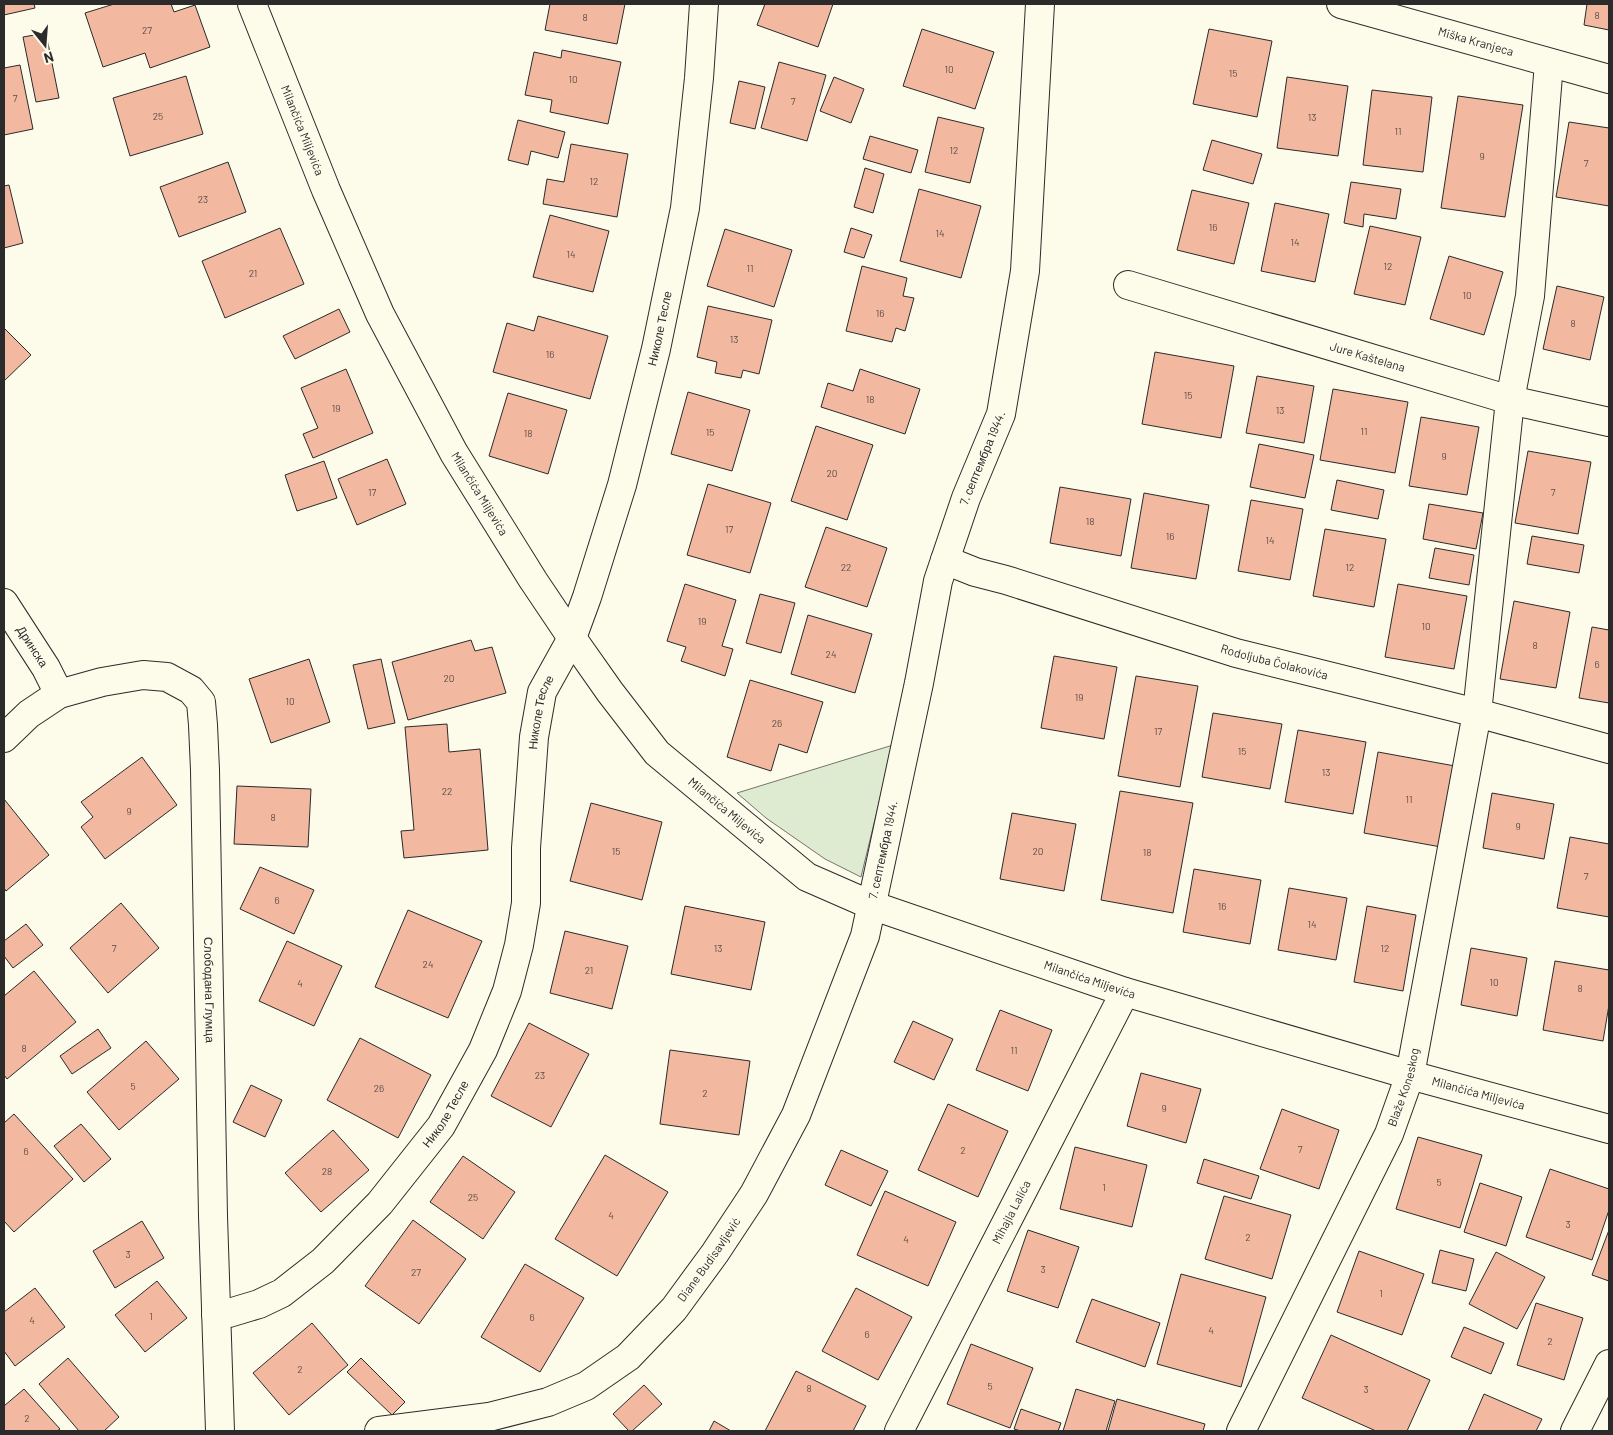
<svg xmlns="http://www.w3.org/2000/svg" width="1613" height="1435" viewBox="0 0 1613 1435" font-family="Barlow,sans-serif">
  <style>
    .green { fill: #deebd1; stroke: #74746e }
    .building { fill: #f2b8a0; stroke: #2b2b2b }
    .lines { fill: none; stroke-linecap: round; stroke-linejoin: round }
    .street-casing { stroke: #2b2b2b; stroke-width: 30 }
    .street { stroke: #fdfbea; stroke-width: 28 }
    .labels { text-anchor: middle; stroke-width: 4; stroke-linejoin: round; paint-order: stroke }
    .number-label { font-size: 10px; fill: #5d4e48 }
    .street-label { font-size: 12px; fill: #2b2b2b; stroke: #fdfbea }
  </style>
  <rect width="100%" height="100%" fill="#fdfbea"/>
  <path class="green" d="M893 745 861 877 825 859 766 818 737 793Z"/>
  <g class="building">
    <path d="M4 4H34L35 8 4 15Z"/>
    <path d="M114 4H171L174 12 195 5 210 47 150 68 145 53 103 67 85 13Z"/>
    <path d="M550 4H625L617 44 545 30Z"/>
    <path d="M765 4H833L818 47 757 25Z"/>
    <path d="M1587 4H1609V30L1584 25Z"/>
    <path d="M922 29 994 52 975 109 903 86Z"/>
    <path d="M1209 29 1272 41 1257 117 1193 104Z"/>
    <path d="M46 33 59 98 36 102 23 37Z"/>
    <path d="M562 50 621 62 608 124 550 112 552 100 525 95 534 52 561 58Z"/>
    <path d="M779 62 826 75 807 141 761 128Z"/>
    <path d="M20 65 33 129 4 135V68Z"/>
    <path d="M186 76 203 134 130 156 113 98Z"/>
    <path d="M834 77 864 89 851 123 820 111Z"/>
    <path d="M1287 77 1348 86 1338 156 1277 148Z"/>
    <path d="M739 81 765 87 755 129 730 123Z"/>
    <path d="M1372 90 1432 97 1423 172 1363 165Z"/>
    <path d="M1458 96 1523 105 1505 217 1441 208Z"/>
    <path d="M938 117 984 128 970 183 925 172Z"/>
    <path d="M518 120 565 132 558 158 531 151 528 165 508 160Z"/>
    <path d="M1569 122 1609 128V206L1556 197Z"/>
    <path d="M870 136 918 150 911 173 863 159Z"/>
    <path d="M1212 140 1262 154 1253 184 1203 170Z"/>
    <path d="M571 144 628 154 617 217 543 204 547 179 564 182Z"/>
    <path d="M228 162 246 212 179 237 160 187Z"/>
    <path d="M865 168 884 174 873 213 854 207Z"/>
    <path d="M1351 182 1401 189 1396 219 1364 214 1363 227 1344 223Z"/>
    <path d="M9 185 23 243 4 248V186Z"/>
    <path d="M919 189 981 206 961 278 900 261Z"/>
    <path d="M1192 190 1249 203 1234 264 1177 250Z"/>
    <path d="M1275 203 1329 214 1315 282 1261 271Z"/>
    <path d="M550 215 609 231 593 292 533 277Z"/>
    <path d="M1370 226 1421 237 1405 305 1354 294Z"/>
    <path d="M280 228 304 284 225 318 202 261Z"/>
    <path d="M851 228 872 235 864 258 844 252Z"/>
    <path d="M725 229 792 250 774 307 707 286Z"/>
    <path d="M1449 256 1503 272 1484 335 1430 319Z"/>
    <path d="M862 266 907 278 903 296 914 298 905 331 896 328 892 342 846 331Z"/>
    <path d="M1557 286 1604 297 1590 360 1543 349Z"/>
    <path d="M708 306 772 320 759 374 743 370 741 378 715 373 717 362 697 357Z"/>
    <path d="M339 309 350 332 295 359 283 336Z"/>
    <path d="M538 316 608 336 590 399 493 372 507 323 534 331Z"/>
    <path d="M4 328 31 355 4 381Z"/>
    <path d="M1155 352 1234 366 1221 438 1142 424Z"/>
    <path d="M346 369 373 433 313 458 303 434 318 428 301 388Z"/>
    <path d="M860 369 920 389 905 434 821 407 828 383 853 391Z"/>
    <path d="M1257 376 1314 386 1304 443 1246 433Z"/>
    <path d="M1333 389 1408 402 1395 473 1320 460Z"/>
    <path d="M688 392 750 410 732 471 671 454Z"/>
    <path d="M508 393 567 410 548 474 489 456Z"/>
    <path d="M1421 417 1479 427 1467 495 1409 486Z"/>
    <path d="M816 426 873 445 847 520 791 501Z"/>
    <path d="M1259 444 1314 455 1305 498 1250 487Z"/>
    <path d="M1528 451 1591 462 1578 534 1515 523Z"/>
    <path d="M387 459 406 504 357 525 338 479Z"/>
    <path d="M324 461 337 498 297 511 285 475Z"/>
    <path d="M1337 480 1384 490 1378 519 1331 510Z"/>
    <path d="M708 484 771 503 750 573 687 555Z"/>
    <path d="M1060 487 1131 499 1121 556 1050 543Z"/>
    <path d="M1144 493 1209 505 1196 579 1131 568Z"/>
    <path d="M1251 500 1303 509 1290 580 1238 571Z"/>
    <path d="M1429 504 1483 513 1476 549 1423 539Z"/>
    <path d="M826 527 887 548 867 607 805 587Z"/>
    <path d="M1325 529 1386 539 1374 607 1313 596Z"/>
    <path d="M1532 536 1584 545 1579 573 1527 564Z"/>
    <path d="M1435 548 1474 555 1469 585 1429 578Z"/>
    <path d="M685 584 736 600 722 646 733 649 725 676 681 661 686 647 667 641Z"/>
    <path d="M1398 584 1467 596 1454 669 1385 657Z"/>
    <path d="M760 594 795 603 781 653 746 643Z"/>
    <path d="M1514 601 1570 612 1556 688 1500 679Z"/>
    <path d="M808 615 872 634 855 693 791 674Z"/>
    <path d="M1592 627 1609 630V703L1579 698Z"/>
    <path d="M471 640 475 651 492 647 506 693 408 720 392 662Z"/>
    <path d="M1054 656 1117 667 1104 739 1041 728Z"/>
    <path d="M309 659 330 722 271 743 249 679Z"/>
    <path d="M381 659 395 723 368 729 353 665Z"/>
    <path d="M1136 676 1198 686 1180 787 1118 776Z"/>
    <path d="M750 680 823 702 807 753 779 744 771 771 727 757Z"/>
    <path d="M1213 713 1282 724 1270 789 1202 777Z"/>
    <path d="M447 724 449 752 480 749 488 850 404 858 401 831 414 830 405 727Z"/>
    <path d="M1298 730 1366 742 1353 814 1285 802Z"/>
    <path d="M1378 752 1455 766 1441 847 1364 833Z"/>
    <path d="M142 757 177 805 105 859 81 827 93 817 81 802Z"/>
    <path d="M237 786 311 789 308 847 234 844Z"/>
    <path d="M1120 791 1193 803 1173 913 1101 900Z"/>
    <path d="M1492 793 1554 804 1544 859 1483 848Z"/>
    <path d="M4 799 49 855 6 891 4 888Z"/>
    <path d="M591 803 662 822 642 900 570 881Z"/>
    <path d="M1012 813 1076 824 1064 891 1000 879Z"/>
    <path d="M1570 837 1609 844V917L1557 908Z"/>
    <path d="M260 867 314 890 294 934 240 909Z"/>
    <path d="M1194 869 1261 880 1250 944 1183 932Z"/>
    <path d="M1289 888 1347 898 1336 960 1278 950Z"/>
    <path d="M121 903 159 948 108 993 70 948Z"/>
    <path d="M685 906 765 922 751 990 671 974Z"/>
    <path d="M1367 906 1416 915 1403 991 1354 982Z"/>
    <path d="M408 910 482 941 448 1018 375 987Z"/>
    <path d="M26 924 43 945 13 968 4 956V941Z"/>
    <path d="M565 931 628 946 612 1009 550 993Z"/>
    <path d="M287 941 342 966 314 1026 259 1001Z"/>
    <path d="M1471 948 1527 958 1517 1016 1461 1005Z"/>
    <path d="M1555 961 1609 970V1005L1603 1041 1543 1030Z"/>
    <path d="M34 971 76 1022 7 1079 4 1075V996Z"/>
    <path d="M1000 1010 1052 1030 1028 1091 976 1070Z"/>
    <path d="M913 1021 953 1039 934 1080 894 1062Z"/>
    <path d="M529 1023 589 1054 551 1127 491 1096Z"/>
    <path d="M98 1029 111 1048 72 1074 60 1056Z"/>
    <path d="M360 1038 431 1075 398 1138 327 1100Z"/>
    <path d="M146 1041 179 1079 119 1130 87 1092Z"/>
    <path d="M670 1050 750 1061 739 1135 660 1124Z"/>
    <path d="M1141 1073 1201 1089 1186 1143 1127 1126Z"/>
    <path d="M251 1085 282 1100 265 1137 233 1122Z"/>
    <path d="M948 1104 1008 1131 978 1197 918 1170Z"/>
    <path d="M1282 1109 1339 1130 1319 1189 1260 1169Z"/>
    <path d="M14 1114 73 1179 14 1232 4 1221V1123Z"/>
    <path d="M81 1124 111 1159 84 1182 54 1146Z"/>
    <path d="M333 1130 369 1170 321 1212 285 1173Z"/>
    <path d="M1418 1137 1482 1155 1460 1228 1396 1209Z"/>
    <path d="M1075 1147 1147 1165 1132 1227 1060 1209Z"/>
    <path d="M841 1150 888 1171 871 1206 825 1185Z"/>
    <path d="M605 1155 668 1192 617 1276 555 1239Z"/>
    <path d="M463 1156 515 1192 483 1239 430 1202Z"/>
    <path d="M1204 1159 1259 1176 1251 1199 1197 1183Z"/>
    <path d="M1550 1169 1609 1189V1210L1592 1260 1526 1237Z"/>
    <path d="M1480 1183 1522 1197 1506 1246 1464 1232Z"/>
    <path d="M885 1191 956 1222 928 1286 857 1255Z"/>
    <path d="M1224 1196 1291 1215 1272 1279 1205 1259Z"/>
    <path d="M413 1220 466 1259 419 1324 365 1286Z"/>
    <path d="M142 1221 164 1258 115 1288 93 1251Z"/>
    <path d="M1028 1230 1079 1247 1058 1308 1007 1291Z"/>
    <path d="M1609 1230V1281L1592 1275Z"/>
    <path d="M1440 1250 1474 1259 1466 1291 1432 1283Z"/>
    <path d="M1359 1251 1424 1274 1402 1335 1337 1312Z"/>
    <path d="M1496 1252 1545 1277 1517 1329 1469 1304Z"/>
    <path d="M525 1264 584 1298 540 1372 481 1337Z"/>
    <path d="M1181 1274 1266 1297 1241 1387 1157 1364Z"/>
    <path d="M157 1281 187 1318 145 1352 115 1315Z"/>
    <path d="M35 1288 65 1327 15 1366 4 1351V1312Z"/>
    <path d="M856 1288 912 1317 878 1380 822 1351Z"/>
    <path d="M1092 1299 1160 1323 1145 1367 1076 1342Z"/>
    <path d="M1536 1303 1583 1318 1564 1380 1517 1365Z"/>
    <path d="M312 1323 348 1365 289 1415 253 1373Z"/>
    <path d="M1464 1327 1504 1343 1491 1374 1451 1357Z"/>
    <path d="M1331 1335 1430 1380 1407 1431H1376L1302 1398Z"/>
    <path d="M971 1344 1033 1368 1010 1428 947 1404Z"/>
    <path d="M68 1358 119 1417 104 1431H79L39 1384Z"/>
    <path d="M361 1358 405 1402 392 1415 347 1372Z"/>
    <path d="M796 1371 866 1406 853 1431H765Z"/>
    <path d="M644 1385 662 1404 632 1431H629L613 1414Z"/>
    <path d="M24 1389 60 1429 57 1431H4V1406Z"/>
    <path d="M1076 1389 1115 1401 1106 1431H1063Z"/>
    <path d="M1484 1394 1542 1419 1536 1431H1468Z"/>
    <path d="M1117 1399 1205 1424 1203 1431H1108Z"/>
    <path d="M1021 1409 1061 1423 1058 1431H1021L1014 1429Z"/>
    <path d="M714 1421 731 1431H709Z"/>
  </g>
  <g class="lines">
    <g class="street-casing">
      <g id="street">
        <path id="s1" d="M252 4 326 190 380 314 454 453 533 580 572 638 610 692 657 753 744 825 807 877 871 905 1125 992 1410 1075 1609 1129"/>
        <path id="s2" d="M1341 4 1609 79"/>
        <path id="s3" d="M1128 285 1510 400 1609 422"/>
        <path id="s4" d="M945 560 975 572 1006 580 1236 653 1477 713 1609 749"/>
        <path id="s5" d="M4 603 46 668 59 694"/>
        <path id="s6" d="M4 738 29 714 59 694 102 682 143 675 167 677 191 690 201 702 203 725 205 770 213 1216 220 1431"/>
        <path id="s7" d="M216 1314 229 1313 259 1304 282 1293 323 1261 380 1203 441 1126 483 1050 507 991 519 945 526 903V848L534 737 542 692 572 638 587 597 622 485 656 349 685 208 699 78 704 4"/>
        <path id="s8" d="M379 1431 489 1417 548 1402 586 1386 628 1357 674 1309 715 1253 754 1194 796 1115 865 936 919 683 938 581 966 498 1001 414 1025 271 1040 4"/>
        <path id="s9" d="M899 1431 1125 992"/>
        <path id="s10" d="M1241 1431 1389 1134 1410 1075 1477 713 1510 400 1530 296 1549 63"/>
        <path d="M1575 1431 1609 1364"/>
      </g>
    </g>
    <use href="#street" class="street"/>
  </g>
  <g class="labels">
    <g class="number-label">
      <text x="1597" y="19">8</text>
      <text x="585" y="21">8</text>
      <text x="147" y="34">27</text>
      <text x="949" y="73">10</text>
      <text x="1233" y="77">15</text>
      <text x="573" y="83">10</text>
      <text x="15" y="102">7</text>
      <text x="793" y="105">7</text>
      <text x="158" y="120">25</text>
      <text x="1312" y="121">13</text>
      <text x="1398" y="135">11</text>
      <text x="954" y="154">12</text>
      <text x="1482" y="160">9</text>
      <text x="1586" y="167">7</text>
      <text x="594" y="185">12</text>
      <text x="203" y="203">23</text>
      <text x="1213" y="231">16</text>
      <text x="940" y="237">14</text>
      <text x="1295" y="246">14</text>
      <text x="571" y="258">14</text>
      <text x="1388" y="270">12</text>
      <text x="750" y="272">11</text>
      <text x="253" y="277">21</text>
      <text x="1467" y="299">10</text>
      <text x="880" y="317">16</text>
      <text x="1573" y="327">8</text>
      <text x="734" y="343">13</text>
      <text x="550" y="358">16</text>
      <text x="1188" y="399">15</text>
      <text x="870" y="403">18</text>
      <text x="336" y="412">19</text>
      <text x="1280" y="414">13</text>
      <text x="1364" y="435">11</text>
      <text x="710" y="436">15</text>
      <text x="528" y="437">18</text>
      <text x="1444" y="460">9</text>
      <text x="832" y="477">20</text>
      <text x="372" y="496">17</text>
      <text x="1553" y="496">7</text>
      <text x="1090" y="525">18</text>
      <text x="729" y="533">17</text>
      <text x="1170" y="540">16</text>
      <text x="1270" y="544">14</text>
      <text x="846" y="571">22</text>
      <text x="1350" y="571">12</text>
      <text x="702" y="625">19</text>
      <text x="1426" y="630">10</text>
      <text x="1535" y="649">8</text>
      <text x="831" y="658">24</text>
      <text x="1597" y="668">6</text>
      <text x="449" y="682">20</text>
      <text x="1079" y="701">19</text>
      <text x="290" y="705">10</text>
      <text x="777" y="727">26</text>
      <text x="1158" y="735">17</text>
      <text x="1242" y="755">15</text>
      <text x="1326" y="776">13</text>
      <text x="447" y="795">22</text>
      <text x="1409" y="803">11</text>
      <text x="129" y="815">9</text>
      <text x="273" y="821">8</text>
      <text x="1518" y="830">9</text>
      <text x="616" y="855">15</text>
      <text x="1038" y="855">20</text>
      <text x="1147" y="856">18</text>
      <text x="1586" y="880">7</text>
      <text x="277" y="904">6</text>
      <text x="1222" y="910">16</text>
      <text x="1312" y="928">14</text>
      <text x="114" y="952">7</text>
      <text x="718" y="952">13</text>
      <text x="1385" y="952">12</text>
      <text x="428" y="968">24</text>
      <text x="589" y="974">21</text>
      <text x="1494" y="986">10</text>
      <text x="300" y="987">4</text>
      <text x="1580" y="992">8</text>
      <text x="24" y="1052">8</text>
      <text x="1014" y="1054">11</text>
      <text x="540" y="1079">23</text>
      <text x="133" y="1090">5</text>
      <text x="379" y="1092">26</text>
      <text x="705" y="1097">2</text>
      <text x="1164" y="1112">9</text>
      <text x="1300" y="1153">7</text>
      <text x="963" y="1154">2</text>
      <text x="26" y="1155">6</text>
      <text x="327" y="1175">28</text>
      <text x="1439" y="1186">5</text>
      <text x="1104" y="1191">1</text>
      <text x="473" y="1201">25</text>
      <text x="611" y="1219">4</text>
      <text x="1568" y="1228">3</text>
      <text x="1248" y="1241">2</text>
      <text x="906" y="1243">4</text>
      <text x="128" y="1258">3</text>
      <text x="1043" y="1273">3</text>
      <text x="416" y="1276">27</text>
      <text x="1381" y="1297">1</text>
      <text x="151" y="1320">1</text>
      <text x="532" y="1321">6</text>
      <text x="32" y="1324">4</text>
      <text x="1211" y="1334">4</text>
      <text x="867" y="1338">6</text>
      <text x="1550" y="1345">2</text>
      <text x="300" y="1373">2</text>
      <text x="990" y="1390">5</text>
      <text x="809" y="1392">8</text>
      <text x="1366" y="1393">3</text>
      <text x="27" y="1422">2</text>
    </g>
    <g class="street-label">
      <text dy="4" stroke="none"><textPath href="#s2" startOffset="140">Miška Kranjeca</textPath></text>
      <text dy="4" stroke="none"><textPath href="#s1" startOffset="136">Milančića Miljevića</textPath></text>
      <text dy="4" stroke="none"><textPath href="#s7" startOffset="1138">Николе Тесле</textPath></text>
      <text dy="4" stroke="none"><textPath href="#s3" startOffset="250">Jure Kaštelana</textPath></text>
      <text dy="4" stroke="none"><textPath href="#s8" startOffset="1245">7. септембра 1944.</textPath></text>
      <text dy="4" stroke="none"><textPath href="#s1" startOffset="541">Milančića Miljevića</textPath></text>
      <text dy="4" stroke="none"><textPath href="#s5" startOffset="52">Дринска</textPath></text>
      <text dy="4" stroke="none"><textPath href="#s4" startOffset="345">Rodoljuba Čolakovića</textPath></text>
      <text dy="4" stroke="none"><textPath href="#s7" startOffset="734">Николе Тесле</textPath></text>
      <text dy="4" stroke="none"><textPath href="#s1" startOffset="946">Milančića Miljevića</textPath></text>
      <text dy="4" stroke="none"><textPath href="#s8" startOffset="840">7. септембра 1944.</textPath></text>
      <text dy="4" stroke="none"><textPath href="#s1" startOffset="1351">Milančića Miljevića</textPath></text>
      <text dy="4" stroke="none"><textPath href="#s6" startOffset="512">Слободана Глумца</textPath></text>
      <text dy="4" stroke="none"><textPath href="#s10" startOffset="381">Blaže Koneskog</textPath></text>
      <text dy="4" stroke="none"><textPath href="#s1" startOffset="1756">Milančića Miljevića</textPath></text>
      <text dy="4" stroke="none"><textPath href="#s7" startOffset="314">Николе Тесле</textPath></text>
      <text dy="4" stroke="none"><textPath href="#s9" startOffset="246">Mihajla Lalića</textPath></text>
      <text dy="4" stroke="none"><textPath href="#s8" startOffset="391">Diane Budisavljević</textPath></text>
    </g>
  </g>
  <rect width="1613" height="1435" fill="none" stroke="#2b2b2b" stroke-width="10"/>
  <g transform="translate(45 45) rotate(163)" stroke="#fdfbea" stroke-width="4" paint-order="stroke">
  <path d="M0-4L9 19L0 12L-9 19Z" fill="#2b2b2b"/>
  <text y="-8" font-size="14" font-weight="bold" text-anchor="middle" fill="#2b2b2b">N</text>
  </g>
</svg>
